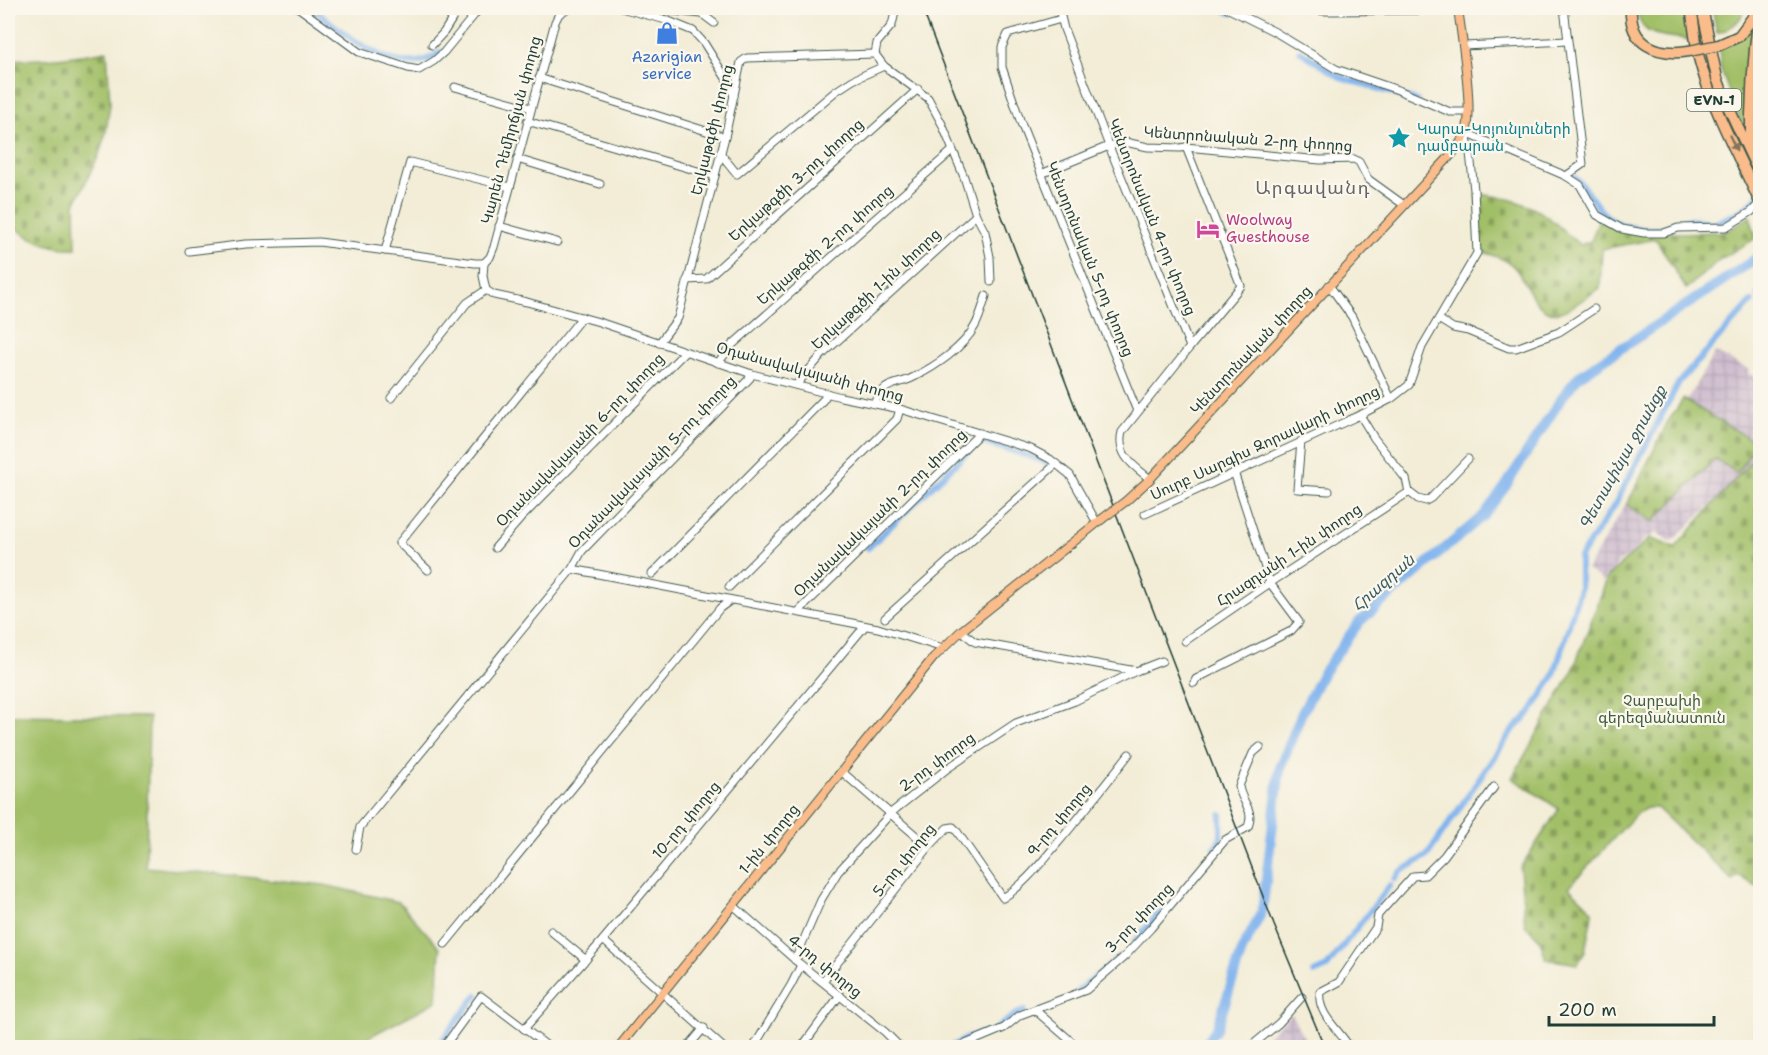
<svg xmlns="http://www.w3.org/2000/svg" width="1768" height="1055" viewBox="0 0 1768 1055" font-family="'Shantell Sans','Noto Sans Armenian',sans-serif">
  <style>
    .industrial { fill: url(#industrial-grid) }
    .green { fill: #a1bf66; stroke: #607e4d; stroke-width: 1.5 }
    .cemetery { fill: url(#cemetery-stones); stroke: #607e4d; stroke-width: 1.5 }
    .lines { fill: none; stroke-linecap: round; stroke-linejoin: round }
    .canal { stroke: #81b4ee; stroke-width: 6 }
    .river { stroke: #81b4ee; stroke-width: 10 }
    .minor-casing { stroke: #3f574c; stroke-width: 9 }
    .major-casing { stroke: #3f574c; stroke-width: 10 }
    .highway-casing { stroke: #3f574c; stroke-width: 13 }
    .minor { stroke: #fff; stroke-width: 7 }
    .major { stroke: #f9bc8a; stroke-width: 8 }
    .highway { stroke: #f9bc8a; stroke-width: 10 }
    .rail { stroke: #1f3d34; stroke-width: 1.5 }
    .major-bridge-casing { stroke: #3f574c; stroke-width: 10; stroke-linecap: butt }
    .highway-bridge-casing { stroke: #3f574c; stroke-width: 13; stroke-linecap: butt }
    .major-bridge { stroke: #f9bc8a; stroke-width: 8 }
    .highway-bridge { stroke: #f9bc8a; stroke-width: 10 }
    .oneway { fill: #81765b }
    .labels { text-anchor: middle; stroke-width: 4.5; stroke-linejoin: round; paint-order: stroke }
    .shield { fill: #fbf7ec; stroke: #61756b; stroke-width: 1.5 }
    .shield-label { font-size: 14px; font-weight: bold; fill: #1f3d34 }
    .shop-label { font-size: 15px; fill: #366cbe; stroke: #fbf7ec }
    .culture-label { font-size: 15px; fill: #0d838f; stroke: #fbf7ec; text-anchor: start }
    .street-label { font-size: 15px; fill: #1f3d34; stroke: #fbf7ec }
    .hotel-label { font-size: 15px; fill: #b23c85; stroke: #fbf7ec; text-anchor: start }
    .park-label { font-size: 15px; fill: #405e40; stroke: #fbf7ec }
    .water-label { font-size: 16px; font-style: italic; fill: #385b62; stroke: #fbf7ec }
    .quarter-label { font-size: 18px; letter-spacing: 1.5px; fill: #656466; stroke: #fbf7ec }
  </style>
  <defs>
    <pattern id="industrial-grid" width="8" height="8" patternUnits="userSpaceOnUse" patternTransform="scale(1.5)"><rect width="8" height="8" fill="#cfbdcf"/><path d="M0 4h8M4 0v8" fill="none" stroke="#b1a3b2"/></pattern>
    <pattern id="cemetery-stones" width="16" height="16" patternUnits="userSpaceOnUse" patternTransform="scale(1.5)"><rect width="16" height="16" fill="#a1bf66"/><path d="M2 7V4a2 2 0 0 1 4 0v3zM10 15v-3a2 2 0 0 1 4 0v3z" fill="#839c55"/></pattern>
  </defs>
  <rect width="100%" height="100%" fill="#fbf7ec"/>
  <filter id="ink" filterUnits="userSpaceOnUse"><feTurbulence type="fractalNoise" baseFrequency=".0167" numOctaves="2"/><feDisplacementMap in="SourceGraphic" scale="12" xChannelSelector="R" yChannelSelector="G"/><feConvolveMatrix kernelMatrix="1 2 1 2 8 2 1 2 1" color-interpolation-filters="sRGB"/></filter>
  <filter id="wash" filterUnits="userSpaceOnUse"><feTurbulence type="fractalNoise" baseFrequency=".008" numOctaves="4" result="noise"/><feDisplacementMap in="SourceGraphic" scale="24" xChannelSelector="R" yChannelSelector="G"/><feGaussianBlur stdDeviation="1.35" result="paint"/><feColorMatrix in="noise" values="0 0 0 0 0 0 0 0 0 0 0 0 0 0 0 0 0 1.4 0 .05"/><feComposite in="paint" operator="in"/></filter>
  <g filter="url(#wash)">
    <rect width="100%" height="100%" fill="#f3edd7"/>
    <g class="industrial">
      <path d="M1715 352 1749 370 1748 373 1760 380V445L1743 474 1675 539 1670 541 1656 532 1652 536 1646 537 1633 553 1619 562 1604 582 1587 569Z"/>
      <path d="M1291 1014 1309 1047 1254 1048 1263 1040Z"/>
    </g>
    <g class="green">
      <path d="M1638 8H1688L1691 40C1670 35 1637 41 1638 8Z"/>
      <path d="M1712 8H1745C1741 22 1731 29 1717 33Z"/>
      <path d="M1754 25 1745 134 1721 70 1719 49 1747 34Z"/>
      <path d="M8 715 149 717 146 867 324 885 399 902 440 948 437 1001 367 1038V1040L361 1047H8Z"/>
    </g>
    <g class="cemetery">
      <path d="M107 51 110 104 106 132 98 157 75 204 76 248C52 250 24 238 8 221V59C41 61 74 57 107 51Z"/>
      <path d="M1477 194C1502 196 1527 202 1548 217 1559 226 1569 236 1580 245L1591 241 1599 219 1675 233 1719 232 1729 230 1750 216 1756 238 1719 260 1686 289 1656 239 1602 249 1600 288C1577 302 1554 329 1534 299 1527 289 1522 276 1514 267 1508 259 1490 255 1481 251Z"/>
      <path d="M1683 399 1757 443 1737 473 1715 459 1653 522 1627 505 1667 423Z"/>
      <path d="M1760 451V888L1738 876 1732 880 1657 808H1647L1637 813 1569 887 1593 911 1585 951 1578 964 1546 959 1540 940 1525 925 1520 868 1559 809 1512 778 1573 670 1608 576 1650 538 1675 548Z"/>
    </g>
    <g class="lines">
      <g class="canal">
        <path d="M312 8C344 32 398 85 440 52"/>
        <path d="M1221 8 1231 13"/>
        <path d="M1300 51 1340 77 1417 101"/>
        <path d="M1573 176C1591 191 1596 214 1618 223 1630 229 1651 231 1664 228 1669 227 1673 224 1677 222 1690 218 1702 220 1714 224L1743 210 1758 197"/>
        <path d="M1758 294 1760 292"/>
        <path d="M868 548 979 441 1032 457 1048 464"/>
        <path d="M1214 849 1221 837V815"/>
        <path d="M1395 879 1400 872 1427 856 1511 732 1531 712 1554 675 1580 589V557L1614 506 1679 382 1752 301"/>
        <path d="M1135 942 1158 914 1166 907"/>
        <path d="M1314 973 1327 967 1390 885"/>
        <path d="M1078 991 1119 958"/>
        <path d="M995 1030 1016 1014 1024 1011"/>
        <path d="M436 1048 477 995"/>
        <path d="M949 1048 970 1037 985 1033"/>
      </g>
      <path class="river" d="M1202 1048 1217 1028 1243 948 1262 912 1280 768 1301 715 1321 676 1359 622 1484 515 1505 487 1563 396 1578 377 1760 256"/>
    </g>
  </g>
  <g filter="url(#ink)">
    <g class="lines">
      <g class="minor-casing">
        <g id="minor">
          <path d="M299 8 359 52 408 68 419 70 434 61 444 52 480 8"/>
          <path d="M621 8 666 20 693 31 704 43 729 83 734 96"/>
          <path d="M643 8 702 14 714 23"/>
          <path d="M982 8H1003"/>
          <path d="M1059 8 1064 29 1109 146 1190 347 1122 432C1116 455 1134 466 1150 479"/>
          <path d="M1227 8 1275 32 1336 69 1398 90 1450 112H1468"/>
          <path d="M1284 8 1326 11 1458 10"/>
          <path d="M1564 8 1583 164 1566 176"/>
          <path d="M1061 19 1008 34 1002 47V67L1021 123 1137 411"/>
          <path d="M432 45 444 32 459 8"/>
          <path d="M1463 46 1567 41"/>
          <path d="M875 54 884 66 928 98 942 124 964 177 976 215 985 232 990 257 991 282"/>
          <path d="M875 54 877 43 892 25 896 8"/>
          <path d="M539 78 725 137"/>
          <path d="M455 87 531 108"/>
          <path d="M527 121 715 176"/>
          <path d="M1466 133 1566 176 1580 185 1597 215 1622 229 1644 233H1664L1678 228 1726 227 1751 212 1760 203"/>
          <path d="M1186 147 1241 286 1190 347"/>
          <path d="M720 153 737 174 836 91 853 80 884 66"/>
          <path d="M517 159 600 184"/>
          <path d="M1041 174 1109 146 1125 142 1148 147 1180 148 1186 147 1320 160 1354 159 1359 162 1368 179 1404 205"/>
          <path d="M499 226 557 242"/>
          <path d="M189 251 246 244 319 242 475 263H484"/>
          <path d="M385 251 410 162 510 187"/>
          <path d="M484 263 490 257 494 247 555 22 559 14 569 8"/>
          <path d="M484 263 483 276 486 290"/>
          <path d="M687 280 706 279 918 89"/>
          <path d="M1329 285 1352 317 1391 399"/>
          <path d="M486 290 494 295 527 302 599 322 752 374 841 397 900 409 1031 449 1050 459 1070 475 1097 523"/>
          <path d="M1440 320 1453 328 1468 331 1509 348H1516L1559 332 1594 309"/>
          <path d="M659 343 678 318 725 137 741 62 747 58 875 54"/>
          <path d="M718 363 732 345 952 151"/>
          <path d="M796 385 822 355 976 215"/>
          <path d="M391 398 467 303 486 290"/>
          <path d="M874 404C885 380 895 387 914 377 936 366 963 348 975 326 980 317 983 305 986 296"/>
          <path d="M1360 415 1374 438 1406 479 1409 492 1418 499 1426 501 1431 498 1468 459"/>
          <path d="M1301 441 1297 489 1329 491"/>
          <path d="M1145 514 1360 415 1391 399 1409 385 1422 347 1477 253 1474 190 1470 153 1466 133"/>
          <path d="M495 548 522 517 685 352"/>
          <path d="M572 569 878 628 943 648"/>
          <path d="M428 570 399 543 582 317"/>
          <path d="M652 574 824 399 827 393"/>
          <path d="M729 587 897 419 900 409"/>
          <path d="M798 612 980 433"/>
          <path d="M885 618 1056 464"/>
          <path d="M961 631 975 642 1136 671"/>
          <path d="M1185 641 1270 583 1409 492"/>
          <path d="M1194 683 1196 679 1291 631 1299 622 1270 583 1234 472"/>
          <path d="M841 771 929 847"/>
          <path d="M356 849 360 827 572 569 582 551 750 378 752 374"/>
          <path d="M733 905 795 960 885 1032 901 1048"/>
          <path d="M551 931 586 960"/>
          <path d="M603 940 724 1048"/>
          <path d="M445 944 720 608 731 600"/>
          <path d="M795 960 821 900 838 872 892 812 948 768 1016 723 1075 701 1136 671 1162 661"/>
          <path d="M823 981 929 847 947 828 953 827 956 830 1003 898C1024 885 1040 864 1056 845 1081 816 1105 785 1129 754"/>
          <path d="M1035 1010 1079 1048"/>
          <path d="M524 1029 603 940 865 626"/>
          <path d="M443 1048 481 996 550 1048"/>
          <path d="M687 1048 704 1028"/>
          <path d="M753 1048 791 985 801 965"/>
          <path d="M801 1048 840 995"/>
          <path d="M956 1048 1004 1028 1020 1015 1086 990 1125 956 1151 928 1225 840 1248 827C1255 808 1241 803 1239 786L1253 753 1260 747"/>
          <path d="M1249 1048 1279 1023 1302 997"/>
          <path d="M1350 1048C1340 1030 1317 1015 1320 992L1339 982 1376 927 1378 915 1413 876 1425 875 1444 856 1494 787"/>
        </g>
      </g>
      <g class="major-casing">
        <g id="major">
          <path d="M1126 501 1150 479 1426 182C1437 169 1460 149 1466 132 1474 111 1461 33 1458 8"/>
          <path d="M618 1048 934 657 961 631 1102 519"/>
        </g>
      </g>
      <g class="highway-casing">
        <g id="highway">
          <path d="M1631 8C1629 44 1656 56 1689 51"/>
          <path d="M1691 8C1694 24 1695 41 1699 58 1712 108 1738 155 1760 202"/>
          <path d="M1702 8 1717 78 1726 102 1760 175"/>
          <path d="M1719 45 1739 36 1756 13"/>
          <path d="M1751 151C1750 103 1753 55 1760 8"/>
        </g>
      </g>
      <use href="#minor" class="minor"/>
      <use href="#major" class="major"/>
      <use href="#highway" class="highway"/>
      <path class="rail" d="M922 8 1274 925 1325 1048"/>
      <g class="major-bridge-casing">
        <path id="major-bridge" d="M1102 519 1126 501"/>
      </g>
      <g class="highway-bridge-casing">
        <path id="highway-bridge" d="M1689 51 1719 45"/>
      </g>
      <use href="#major-bridge" class="major-bridge"/>
      <use href="#highway-bridge" class="highway-bridge"/>
    </g>
    <defs><path id="oneway-solid" d="M-6-.8H1V-3.2L6.5 0L1 3.2V.8H-6Z" transform="scale(1.5)"/></defs>
    <use class="oneway" href="#oneway-solid" transform="translate(1733 143) rotate(65)"/>
  </g>
  <defs>
    <g id="shop-bare" transform="scale(1.8)"><path d="M-5-2.5h2.3a2.7 3.5 0 0 1 5.4 0H5L5.5 6h-11ZM-1.5-2.5h3a1.5 2.3 0 0 0-3 0Z" fill="#3f7fe0" stroke="#fbf7ec" stroke-width="2.5" paint-order="stroke"/></g>
    <g id="sight-bare" transform="scale(1.8)"><path d="M0-6L1.8-2.2L6-1.7L2.9 1.2L3.7 5.4L0 3.3L-3.7 5.4L-2.9 1.2L-6-1.7L-1.8-2.2Z" fill="#0f9aa8" stroke="#fbf7ec" stroke-width="2.5" paint-order="stroke"/></g>
    <g id="hotel-bare" transform="scale(1.8)"><path d="M-6-4.5h1.5V1H6V5H4.5V3h-9V5H-6ZM-4 0a1.8 1.8 0 1 1 3.6 0ZM.5 0V-2.5h3Q6-2.5 6 0Z" fill="#d1479c" stroke="#fbf7ec" stroke-width="2.5" paint-order="stroke"/></g>
  </defs>
  <g fill-rule="evenodd">
    <use href="#shop-bare" x="667" y="33"/>
    <use href="#sight-bare" x="1399" y="138"/>
    <use href="#hotel-bare" x="1208" y="229"/>
  </g>
  <g class="labels">
    <rect class="shield" x="1687" y="89" width="54" height="22" rx="4.5"/>
    <g class="shield-label">
      <text x="1714" y="105">EVN-1</text>
    </g>
    <g class="shop-label">
      <text x="667" y="62">Azarigian<tspan x="667" dy="17">service</tspan></text>
    </g>
    <g class="culture-label">
      <text x="1417" y="134">Կարա-Կոյունլուների<tspan x="1417" dy="17">դամբարան</tspan></text>
    </g>
    <g class="street-label">
      <text transform="translate(511 130) rotate(-75)" y="5">Կարեն Դեմիրճյան փողոց</text>
      <text transform="translate(712 130) rotate(-76)" y="5">Երկաթգծի փողոց</text>
      <text transform="translate(1248 139) rotate(4)" y="5">Կենտրոնական 2-րդ փողոց</text>
      <text transform="translate(796 180) rotate(-42)" y="5">Երկաթգծի 3-րդ փողոց</text>
      <text transform="translate(1152 217) rotate(68)" y="5">Կենտրոնական 4-րդ փողոց</text>
      <text transform="translate(825 245) rotate(-41)" y="5">Երկաթգծի 2-րդ փողոց</text>
      <text transform="translate(1090 259) rotate(68)" y="5">Կենտրոնական 5-րդ փողոց</text>
      <text transform="translate(876 289) rotate(-43)" y="5">Երկաթգծի 1-ին փողոց</text>
      <text transform="translate(1251 350) rotate(-47)" y="5">Կենտրոնական փողոց</text>
      <text transform="translate(810 372) rotate(15)" y="5">Օդանավակայանի փողոց</text>
      <text transform="translate(580 440) rotate(-46)" y="5">Օդանավակայանի 6-րդ փողոց</text>
      <text transform="translate(1265 443) rotate(-25)" y="5">Սուրբ Սարգիս Զորավարի փողոց</text>
      <text transform="translate(652 462) rotate(-46)" y="5">Օդանավակայանի 5-րդ փողոց</text>
      <text transform="translate(880 513) rotate(-44)" y="5">Օդանավակայանի 2-րդ փողոց</text>
      <text transform="translate(1289 555) rotate(-34)" y="5">Հրազդանի 1-ին փողոց</text>
      <text transform="translate(937 762) rotate(-36)" y="5">2-րդ փողոց</text>
      <text transform="translate(686 820) rotate(-50)" y="5">10-րդ փողոց</text>
      <text transform="translate(1059 820) rotate(-50)" y="5">9-րդ փողոց</text>
      <text transform="translate(769 839) rotate(-51)" y="5">1-ին փողոց</text>
      <text transform="translate(904 860) rotate(-51)" y="5">5-րդ փողոց</text>
      <text transform="translate(1139 918) rotate(-46)" y="5">3-րդ փողոց</text>
      <text transform="translate(825 966) rotate(39)" y="5">4-րդ փողոց</text>
    </g>
    <g class="hotel-label">
      <text x="1226" y="225">Woolway<tspan x="1226" dy="17">Guesthouse</tspan></text>
    </g>
    <g class="park-label">
      <text x="1662" y="706">Չարբախի<tspan x="1662" dy="17">գերեզմանատուն</tspan></text>
    </g>
    <g class="water-label">
      <text transform="translate(1622 457) rotate(-61)" y="6">Գետափնյա ջրանցք</text>
      <text transform="translate(1383 582) rotate(-41)" y="6">Հրազդան</text>
    </g>
    <g class="quarter-label">
      <text x="1313" y="194">Արգավանդ</text>
    </g>
  </g>
  <rect width="1768" height="1055" fill="none" stroke="#fbf7ec" stroke-width="30"/>
  <path d="M1549 1016v9h165v-9" fill="none" stroke="#1f3d34" stroke-width="3"/>
  <text x="1558" y="1016" font-size="18" fill="#1f3d34" stroke="#fbf7ec" stroke-width="4.5" paint-order="stroke">200 m</text>
</svg>
